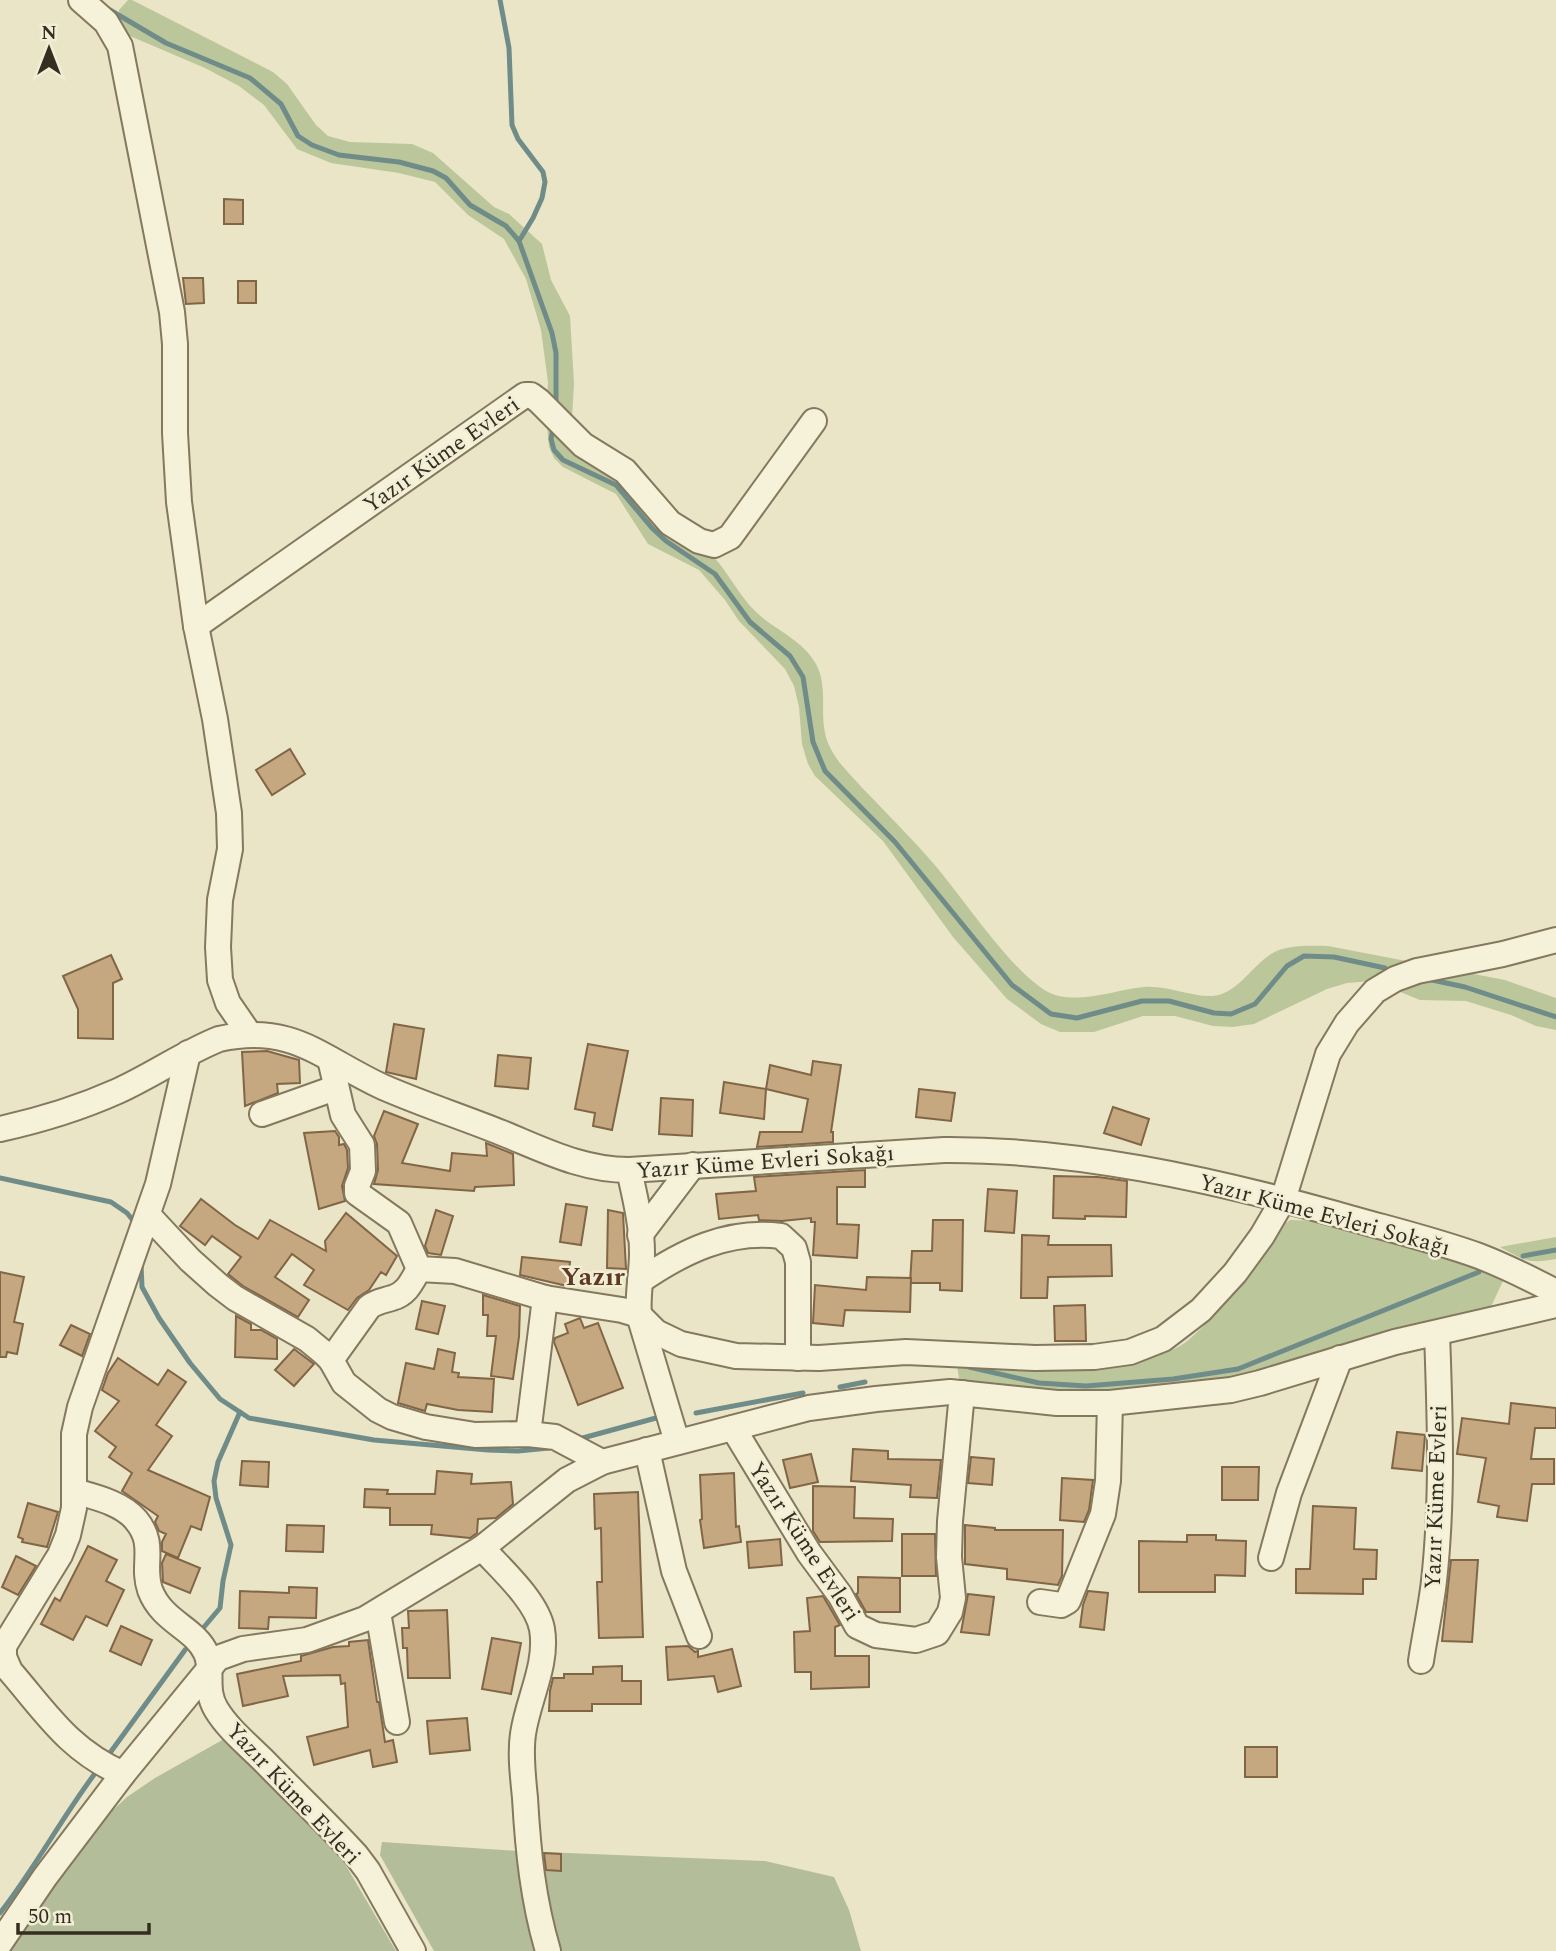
<svg xmlns="http://www.w3.org/2000/svg" width="1556" height="1951" viewBox="0 0 1556 1951" font-family="Spectral,serif">
  <style>
    .green { fill: #bbc79b }
    .cemetery { fill: #b3bd9a }
    .lines { fill: none; stroke-linecap: round; stroke-linejoin: round }
    .stream { stroke: #6f8c89; stroke-width: 5 }
    .building { fill: #c5a780; stroke: #816646; stroke-width: 2 }
    .minor-casing { stroke: #84785e; stroke-width: 28 }
    .minor { stroke: #f6f1d9; stroke-width: 24 }
    .labels { text-anchor: middle; stroke-width: 5; stroke-linejoin: round; paint-order: stroke }
    .street-label { font-size: 23px; fill: #352e20; stroke: #f2eed5 }
    .quarter-label { font-size: 26px; font-weight: bold; fill: #5e3923; stroke: #f2eed5 }
  </style>
  <rect width="100%" height="100%" fill="#eae5c6"/>
  <g class="green">
    <path d="M128 0H132L273 72 287 84 316 125 328 136 350 142 412 144 433 153 494 207 509 214 542 244 551 280 570 316 574 384 572 417 615 474 712 555C728 572 738 594 755 611 774 630 802 639 816 664 828 687 820 709 825 733 827 744 833 753 839 762 869 797 903 828 933 863 960 893 1019 984 1055 995 1084 1003 1115 990 1144 987 1168 985 1190 997 1212 996 1236 995 1252 966 1271 954 1288 944 1310 946 1328 946L1505 980 1556 998V1030L1536 1026 1511 1015 1466 1001 1420 1000 1373 981 1347 983 1327 989 1254 1024 1233 1027 1213 1026 1175 1016H1143L1094 1032H1060L1041 1024 1007 999 953 937 883 841 815 776 808 764 802 744 799 707 794 686 785 669 739 621 725 600 699 570 648 544 616 494 563 467 554 458 549 447 546 416 548 382 541 330 526 279 504 239 468 215 435 182 399 173 331 163 297 149 264 105 239 86 205 68 130 36 121 27 119 10Z"/>
    <path d="M1290 1220 1320 1221 1431 1252 1501 1275 1503 1281 1488 1313 1283 1371 1086 1396 960 1384 956 1360C1023 1368 1081 1376 1146 1358 1160 1354 1174 1351 1186 1342 1220 1315 1253 1262 1280 1227Z"/>
    <path d="M1556 1237V1259C1526 1264 1526 1261 1500 1247Z"/>
  </g>
  <g class="cemetery">
    <path d="M224 1739 320 1835 345 1864 396 1951H6L99 1823 127 1797 155 1778Z"/>
    <path d="M382 1842 518 1851 765 1861 834 1877 849 1910 861 1951H434L380 1855Z"/>
  </g>
  <g class="lines">
    <g class="stream">
      <path d="M500 0 509 48 512 125 518 139 543 172 545 182 542 198 533 218 519 241"/>
      <path d="M110 10 166 43 250 78 281 104 298 136 312 145 339 155 399 162 433 171 446 178 470 205 506 226 519 241 552 333 556 353V406"/>
      <path d="M553 429 551 439 554 450 563 460 616 485 652 528 666 541 715 574 750 622 790 656 803 677 813 742 825 771 895 842 1012 985 1051 1014 1077 1018 1142 1001H1169L1214 1013 1231 1014 1255 1004 1287 966 1304 956 1334 957 1385 968"/>
      <path d="M1432 980 1465 987 1556 1017"/>
      <path d="M0 1178 111 1202 127 1213 136 1224"/>
      <path d="M1523 1256 1556 1250"/>
      <path d="M141 1264 142 1287 159 1318 190 1363 220 1399 249 1418 374 1440 488 1450 518 1451 549 1448"/>
      <path d="M969 1367 1039 1383 1086 1386 1173 1379 1238 1369 1479 1272"/>
      <path d="M840 1387 865 1382"/>
      <path d="M696 1413 803 1393"/>
      <path d="M579 1439 656 1418"/>
      <path d="M204 1627 220 1608 223 1581 231 1545 216 1498 214 1481 218 1462 240 1412"/>
      <path d="M107 1757 185 1650"/>
      <path d="M0 1913C36 1867 63 1815 99 1768"/>
    </g>
  </g>
  <g class="building">
    <path d="M224 199 243 200V224H224Z"/>
    <path d="M183 278H203L204 303 186 304Z"/>
    <rect x="238" y="281" width="18" height="22"/>
    <path d="M290 749 305 774 272 795 256 770Z"/>
    <path d="M111 955 122 979 113 983V1039L78 1038V1009L63 976Z"/>
    <path d="M394 1024 424 1029 416 1079 386 1072Z"/>
    <path d="M588 1044 628 1051 612 1130 593 1126 595 1113 575 1109Z"/>
    <path d="M267 1051 299 1060 300 1083 277 1084 278 1093 245 1106 242 1052Z"/>
    <path d="M498 1055 531 1058 528 1089 495 1086Z"/>
    <path d="M813 1061 841 1065 831 1132H833V1142L757 1147 760 1132H802L808 1099 766 1089 770 1065 811 1075Z"/>
    <path d="M724 1082 766 1089 764 1119 720 1113Z"/>
    <path d="M919 1089 955 1093 951 1121 916 1117Z"/>
    <path d="M661 1098 693 1100 692 1136 659 1134Z"/>
    <path d="M1113 1107 1149 1119 1141 1145 1104 1133Z"/>
    <path d="M384 1111 418 1124 402 1163 450 1171 452 1153 487 1156 486 1143 513 1154 514 1185 475 1187 474 1191 374 1184 378 1170 377 1144 374 1136Z"/>
    <path d="M335 1131 339 1137V1145L344 1144 347 1150 348 1168 342 1186 345 1201 319 1209 304 1133Z"/>
    <path d="M865 1170V1187H837V1224L859 1225 857 1258 813 1255 815 1222H811V1218L782 1221 759 1220 758 1215 719 1219 716 1194 756 1191 754 1177Z"/>
    <path d="M1054 1176 1098 1177 1127 1181 1126 1217 1085 1216V1219L1053 1218Z"/>
    <path d="M988 1189 1017 1191 1014 1233 985 1231Z"/>
    <path d="M201 1199 235 1225 258 1239 270 1220 326 1251 325 1241 346 1213 397 1256 386 1275 381 1272 369 1290 357 1298 348 1310 304 1285 314 1270 292 1254 275 1277 309 1300 298 1317 243 1286 228 1274 241 1257 212 1236 205 1245 180 1226Z"/>
    <path d="M566 1204 587 1207 581 1245 560 1242Z"/>
    <path d="M436 1210 453 1216 441 1255 428 1253 425 1246Z"/>
    <path d="M608 1210 623 1213 626 1269 607 1268Z"/>
    <path d="M933 1220H963L962 1291 940 1290V1283H910L912 1251H932Z"/>
    <path d="M1022 1235 1049 1236 1048 1245H1111L1112 1276 1048 1277 1047 1298H1021Z"/>
    <path d="M522 1257 570 1262 567 1286 520 1275Z"/>
    <path d="M0 1272 24 1277 14 1322 23 1324 17 1354 7 1352 6 1357H0Z"/>
    <path d="M867 1277 911 1278 910 1312 845 1310 843 1326 813 1323 815 1285 866 1290Z"/>
    <path d="M483 1295 520 1306 519 1337 513 1379 491 1376 496 1336H487L488 1315H483Z"/>
    <path d="M422 1301 445 1306 438 1334 416 1329Z"/>
    <path d="M1085 1305 1086 1341H1055L1054 1306Z"/>
    <path d="M236 1316 251 1324V1330H261L277 1339V1359L235 1357Z"/>
    <path d="M580 1318 584 1328 598 1323 623 1388 578 1405 554 1342 555 1338 568 1333 565 1324Z"/>
    <path d="M71 1325 90 1334 82 1356 60 1345Z"/>
    <path d="M294 1349 314 1364 294 1386 275 1370Z"/>
    <path d="M438 1349 455 1353 452 1372 459 1373 458 1377 494 1379 492 1412 458 1410 427 1404 425 1411 398 1403 406 1363 434 1369Z"/>
    <path d="M118 1358 158 1385 168 1370 186 1382 156 1425 172 1436 148 1470 210 1497 201 1530 191 1526 178 1558 162 1551V1542L166 1534 159 1531 155 1522 158 1516 122 1491 132 1473 109 1457 116 1447 95 1431 119 1401 102 1390 108 1373Z"/>
    <path d="M1511 1403 1556 1408V1428H1535L1531 1459H1554V1484H1532L1527 1521 1497 1517 1499 1506 1478 1502 1486 1458 1457 1454 1462 1418 1509 1424Z"/>
    <path d="M1397 1432 1425 1435 1422 1471 1392 1468Z"/>
    <path d="M853 1449 888 1451V1459L941 1460 937 1498 910 1497 911 1485 851 1481Z"/>
    <path d="M811 1454 818 1482 790 1488 783 1460Z"/>
    <path d="M971 1457 994 1459 992 1485 968 1483Z"/>
    <path d="M242 1461 269 1462 268 1487 240 1485Z"/>
    <path d="M1222 1467H1259L1258 1500H1222Z"/>
    <path d="M437 1471 472 1474 471 1484 511 1482 513 1504 496 1518 478 1519 477 1533 470 1538 431 1534 432 1525H390V1508L364 1507 365 1489 388 1490 387 1494H435Z"/>
    <path d="M734 1473 736 1527 739 1526 741 1542 704 1548 700 1520 702 1519 700 1475Z"/>
    <path d="M1062 1478 1093 1480 1089 1510 1084 1522 1060 1520Z"/>
    <path d="M813 1486 855 1487 854 1518 893 1519 892 1541 820 1542 813 1531Z"/>
    <path d="M638 1492 643 1637 599 1638 597 1582H602L601 1528 595 1529 594 1494Z"/>
    <path d="M28 1503 58 1512 47 1547 22 1542 23 1539 18 1537Z"/>
    <path d="M1313 1506 1356 1508 1354 1549 1377 1550 1376 1579H1363V1594L1296 1593V1569H1310Z"/>
    <path d="M287 1525 324 1526 323 1552 286 1551Z"/>
    <path d="M965 1525 995 1528V1530H1063L1062 1576 1058 1585 1007 1579V1569L965 1564Z"/>
    <path d="M902 1534H935L936 1576H902Z"/>
    <path d="M1187 1535H1216V1540L1246 1541 1245 1576 1215 1575V1592H1139V1541L1187 1542Z"/>
    <path d="M780 1539 782 1565 749 1568 747 1542Z"/>
    <path d="M88 1546 117 1560 106 1581 124 1590 107 1626 86 1616 73 1640 41 1624 55 1598 60 1601Z"/>
    <path d="M166 1554 200 1568 190 1593 163 1582 162 1563Z"/>
    <path d="M16 1556 36 1566 18 1595 2 1587Z"/>
    <path d="M1451 1560H1478L1472 1642 1442 1641Z"/>
    <path d="M858 1577 900 1578V1612H866L856 1594 858 1593Z"/>
    <path d="M289 1587 317 1588 316 1618 269 1617 268 1629 239 1628 240 1591 289 1593Z"/>
    <path d="M1088 1591 1108 1593 1104 1630 1080 1627 1083 1605Z"/>
    <path d="M968 1594 994 1597 989 1635 961 1632Z"/>
    <path d="M823 1596 840 1625 835 1627V1656H869V1687L811 1689V1672H795L794 1632 810 1631 807 1598Z"/>
    <path d="M447 1610 450 1678H408L407 1648H403L402 1628H409L408 1611Z"/>
    <path d="M121 1626 152 1640 141 1665 110 1651Z"/>
    <path d="M492 1638 521 1643 511 1694 482 1689Z"/>
    <path d="M368 1640 377 1702H379L385 1742 393 1740 397 1762 373 1767 370 1750 314 1765 307 1737 348 1727 345 1683 341 1684 340 1675 283 1676 288 1696 243 1706 237 1674 301 1661V1656L333 1647 349 1646V1642Z"/>
    <path d="M688 1646 695 1652 698 1651V1657L732 1649 741 1686 718 1692 714 1676 668 1680 666 1647Z"/>
    <path d="M622 1666V1681H641V1704H592V1711H549L550 1691 553 1678H564V1674H593V1667Z"/>
    <path d="M467 1718 470 1750 430 1754 427 1721Z"/>
    <rect x="1245" y="1747" width="32" height="30"/>
    <path d="M544 1853 561 1854V1871L546 1870Z"/>
  </g>
  <g class="lines">
    <g class="minor-casing">
      <g id="minor">
        <path d="M81 0 106 22 120 46 172 312 175 344V433L179 502 196 626 215 719 229 813 230 849 220 900 218 947 220 980 228 1003 250 1035"/>
        <path d="M196 626 525 395H531L539 401 583 445 625 471 670 523 699 541 714 545 730 537 814 421"/>
        <path d="M330 1059 343 1115 362 1145 363 1171 357 1186V1193L399 1223 419 1269 455 1271 545 1298 622 1310 639 1315 656 1332 681 1344 736 1356 819 1358 906 1352 1035 1358 1094 1357 1130 1352 1163 1339 1201 1310 1235 1273 1262 1236 1283 1200 1328 1054 1347 1023 1375 991 1395 979 1417 971 1503 954 1556 940"/>
        <path d="M262 1114 335 1088"/>
        <path d="M0 1129C41 1120 80 1108 118 1091 153 1075 184 1053 219 1039 294 1023 320 1058 383 1087 422 1104 462 1117 502 1133 544 1150 582 1170 629 1170L944 1150C1074 1149 1210 1179 1336 1214 1384 1228 1432 1239 1479 1256 1505 1266 1531 1279 1556 1292"/>
        <path d="M629 1170C635 1197 642 1225 642 1253 642 1274 637 1295 639 1315L677 1442"/>
        <path d="M148 1215 190 1260 218 1285 235 1298 307 1339 324 1353 331 1360 344 1383 378 1410 392 1417 426 1427 475 1435 528 1434 555 1437 602 1462"/>
        <path d="M640 1235 693 1165"/>
        <path d="M640 1281C682 1252 728 1229 781 1236L794 1248 798 1262V1358"/>
        <path d="M331 1360 369 1307C377 1301 383 1301 392 1298 407 1294 412 1281 419 1269"/>
        <path d="M733 1428 809 1553 840 1595 857 1626 876 1635 916 1640 937 1633 950 1612 953 1598 949 1557 950 1521 962 1393"/>
        <path d="M528 1434 545 1298"/>
        <path d="M647 1450 674 1571 699 1636"/>
        <path d="M74 1491C95 1497 122 1503 136 1520 157 1545 141 1564 150 1590 162 1622 195 1628 206 1653 214 1671 204 1689 216 1709 228 1729 247 1744 263 1760 294 1792 326 1822 356 1855L368 1871 413 1951"/>
        <path d="M482 1548C501 1569 537 1601 542 1629 548 1665 528 1699 523 1734 520 1754 523 1777 525 1798 528 1851 533 1900 548 1951"/>
        <path d="M1271 1558 1289 1493 1340 1358"/>
        <path d="M1040 1602 1061 1605 1068 1601 1103 1514 1108 1481 1110 1403"/>
        <path d="M378 1612 397 1722"/>
        <path d="M1421 1661C1425 1634 1431 1608 1434 1581 1443 1499 1440 1416 1437 1333"/>
        <path d="M123 1774C69 1750 47 1714 10 1671L4 1657V1646L60 1555 68 1535 74 1508V1434L80 1407 158 1184 188 1053"/>
        <path d="M0 1943 45 1877 123 1774 218 1658 243 1649 307 1640 365 1619 482 1548 567 1480 602 1462 809 1408 876 1399 950 1392 1057 1403H1110L1231 1390 1260 1383 1395 1342 1556 1305"/>
      </g>
    </g>
    <use href="#minor" class="minor"/>
  </g>
  <g class="labels">
    <g class="street-label">
      <text transform="translate(441 454) rotate(-35)" y="8">Yazır Küme Evleri</text>
      <text transform="translate(765 1161) rotate(-4)" y="8">Yazır Küme Evleri Sokağı</text>
      <text transform="translate(1325 1214) rotate(15)" y="8">Yazır Küme Evleri Sokağı</text>
      <text transform="translate(1435 1497) rotate(-88)" y="8">Yazır Küme Evleri</text>
      <text transform="translate(805 1541) rotate(57)" y="8">Yazır Küme Evleri</text>
      <text transform="translate(294 1793) rotate(47)" y="8">Yazır Küme Evleri</text>
    </g>
    <g class="quarter-label">
      <text x="593" y="1285">Yazır</text>
    </g>
  </g>
  <g transform="translate(49 49)" stroke="#f2eed5" stroke-width="5" paint-order="stroke">
  <path d="M0-5L12 26L0 18L-12 26Z" fill="#352e20"/>
  <text y="-10" font-size="19" font-weight="bold" text-anchor="middle" fill="#352e20">N</text>
  </g>
  <path d="M18 1923v10h131v-10" fill="none" stroke="#352e20" stroke-width="3.5"/>
  <text x="28" y="1923" font-size="21" fill="#352e20" stroke="#f2eed5" stroke-width="5" paint-order="stroke">50 m</text>
</svg>
